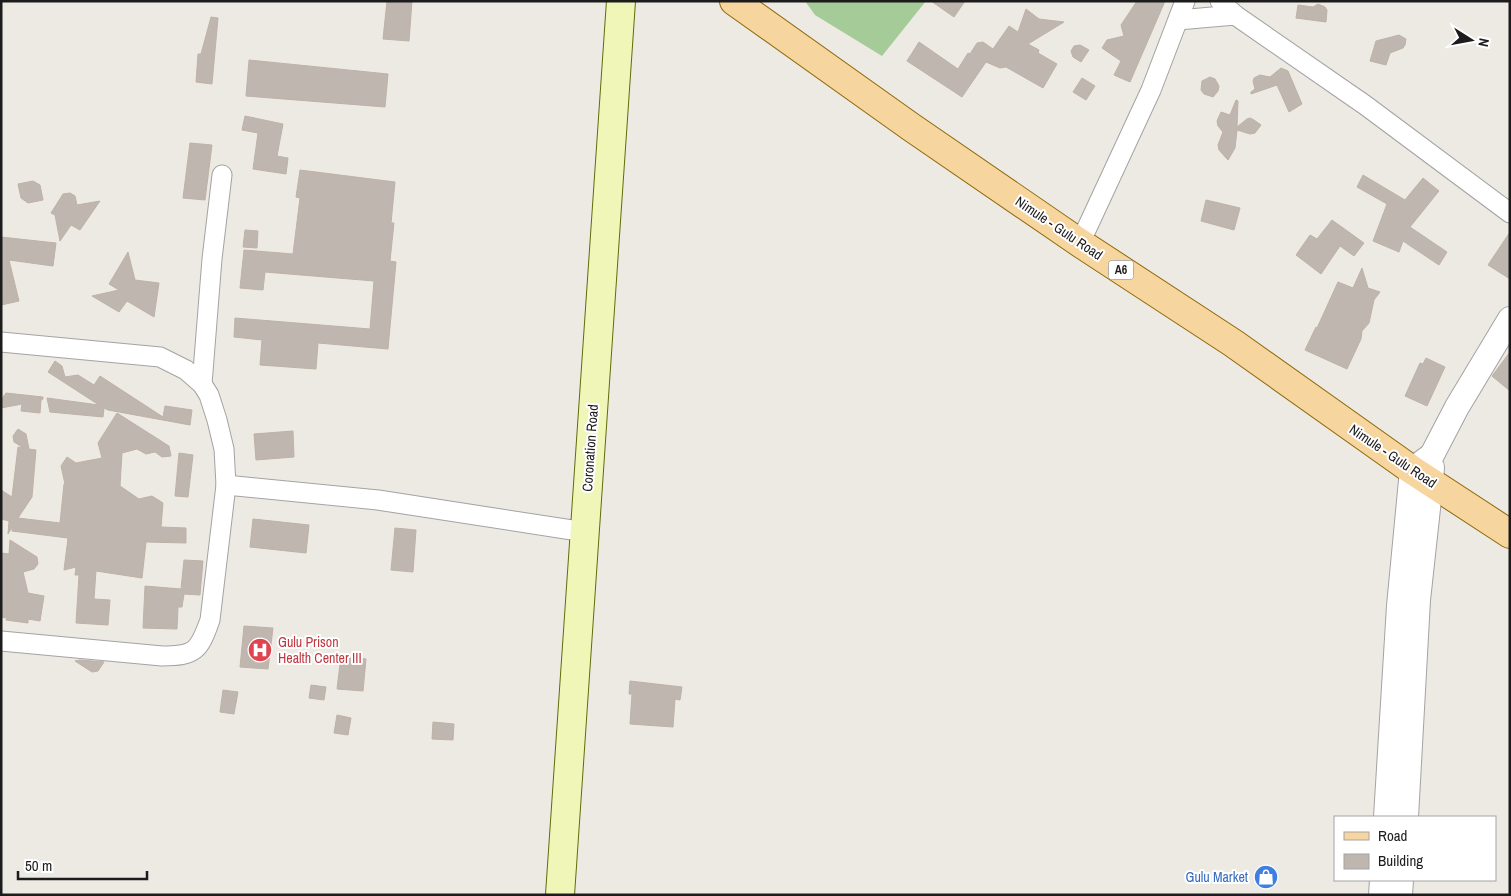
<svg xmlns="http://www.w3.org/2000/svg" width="1511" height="896" viewBox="0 0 1511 896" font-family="'Archivo Narrow',sans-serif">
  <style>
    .forest { fill: #a5cb99 }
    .building { fill: #beb6af; stroke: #beb2a6 }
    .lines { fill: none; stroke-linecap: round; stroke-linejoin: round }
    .minor-casing { stroke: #a3a3a3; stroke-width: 21 }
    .tertiary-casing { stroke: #a3a3a3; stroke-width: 26 }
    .secondary-casing { stroke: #5d6d0a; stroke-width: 30 }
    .primary-casing { stroke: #8e6807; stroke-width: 30 }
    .minor { stroke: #fff; stroke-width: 19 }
    .tertiary { stroke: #fff; stroke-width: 24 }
    .secondary { stroke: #f0f6b8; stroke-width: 28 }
    .primary { stroke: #f7d59e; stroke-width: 28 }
    .labels { text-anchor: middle; stroke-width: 4; stroke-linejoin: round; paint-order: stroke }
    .shield { fill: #fff; stroke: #606060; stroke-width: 1 }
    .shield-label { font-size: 12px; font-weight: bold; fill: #1c1c1c }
    .street-label { font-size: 14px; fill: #1c1c1c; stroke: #fff }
    .health-label { font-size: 14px; fill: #be3a42; stroke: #fff; text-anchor: start }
    .shop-label { font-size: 14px; fill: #366cbe; stroke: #fff; text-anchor: end }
  </style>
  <rect width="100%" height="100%" fill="#edeae3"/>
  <path class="forest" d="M805 1H926L882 56 815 15Z"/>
  <g class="building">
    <path d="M387 1H412L409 41 383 39Z"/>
    <path d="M931 1H965L954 17Z"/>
    <path d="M1137 1H1165L1130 82 1114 75 1121 61 1102 48 1107 40 1124 36 1121 25Z"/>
    <path d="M1318 4 1325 7 1327 10 1326 22 1296 18 1298 5 1313 7Z"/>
    <path d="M1026 9 1039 19 1064 22 1028 44 1039 50 1038 53 1057 64 1043 88 1006 67 1000 68 986 62 962 97 907 61 919 42 958 69 968 53 970 54 977 43 983 42 993 49 1009 26 1018 32Z"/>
    <path d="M211 17 218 18 212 84 196 82 198 54H201Z"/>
    <path d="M1399 35 1406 39 1405 45 1403 48 1390 53 1386 65 1370 61 1376 41Z"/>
    <path d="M1080 45 1089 50 1081 62 1073 57 1071 51 1074 46Z"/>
    <path d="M249 60 388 74 385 107 246 96Z"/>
    <path d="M1281 68 1288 71 1302 104 1289 112 1277 85 1251 94V92L1255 89 1253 81 1254 78 1260 75 1270 77Z"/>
    <path d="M1210 77 1215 79 1219 86 1218 91 1213 97 1204 94 1201 90 1202 81Z"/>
    <path d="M1082 78 1095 86 1086 100 1073 92Z"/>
    <path d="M1236 100 1238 101 1237 127 1247 119 1250 118 1254 120 1261 125 1255 133 1250 134 1237 130 1235 148 1228 160 1219 150 1218 145 1223 132 1218 126 1217 121 1221 112 1230 115Z"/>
    <path d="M245 116 283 124 277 156 288 158 286 174 253 169 258 133 242 130Z"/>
    <path d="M190 143 212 145 205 200 183 198Z"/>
    <path d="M300 170 395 182 391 223H394L390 261 396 262 388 349 318 343 316 369 260 365 262 340 234 337 235 318 370 329 374 281 265 272 263 290 240 288 244 250 293 254 300 198 296 197Z"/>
    <path d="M1363 175 1405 200 1423 178 1439 191 1410 227 1447 252 1439 265 1403 241 1399 252 1373 241 1387 204 1357 187Z"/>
    <path d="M33 181 40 185 43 200 28 203 21 198 18 184Z"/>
    <path d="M70 193 75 196 77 205 100 201 80 230 71 225 60 241 55 215 51 213 63 194Z"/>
    <path d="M1206 200 1240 208 1234 230 1201 221Z"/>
    <path d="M1332 220 1364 243 1354 256 1340 246 1321 274 1296 255 1310 235 1317 239Z"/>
    <path d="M245 230 258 231 257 248 243 247Z"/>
    <path d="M1510 232V279L1488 265Z"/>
    <path d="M1 237 56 243 53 266 9 260 19 301 1 305Z"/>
    <path d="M128 252 135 280 159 283 154 317 127 301 119 312 92 296 119 290 109 284Z"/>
    <path d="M1362 268 1368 288 1380 292 1374 300 1369 323 1362 331 1361 339 1347 369 1305 350 1316 327 1317 328 1338 282 1353 288Z"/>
    <path d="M1510 352V391L1492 376Z"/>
    <path d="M1426 358 1445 367 1427 406 1405 396 1420 363 1423 364Z"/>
    <path d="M55 361 62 366 65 377 78 375 94 385 100 376 163 417 165 406 192 410 190 425 108 410 104 408 103 417 50 412 47 398 99 405 48 372Z"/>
    <path d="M6 393 43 397V399L41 400 40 413 21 411 22 404 1 408V400Z"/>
    <path d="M117 413 169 446 171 456 162 457 155 452 146 454 137 449 122 453 120 486 139 499 152 496 163 503 161 527 186 528V543L146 542 142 578 96 571 94 599 110 600 108 625 76 623 79 575H75L76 567 64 570 68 538 12 531V527L8 534 9 521 1 519V490L12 497 18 447 24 448 14 442 13 436 18 429 26 434 29 449 36 450 32 497 18 518 60 523 64 484H65L61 466 67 457 76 463 102 458 98 443Z"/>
    <path d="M293 431 294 457 256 460 254 434Z"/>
    <path d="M179 453 193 455 188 497 175 496Z"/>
    <path d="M253 519 309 525 306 553 250 547Z"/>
    <path d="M395 528 416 530 413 572 391 570Z"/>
    <path d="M10 540 37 557 38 564 34 569 23 572 28 593 44 596 40 621 28 619V623L6 620 7 618 1 617V553L9 554Z"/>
    <path d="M184 560 203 561 200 595 184 594 182 607H178L177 629 143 628 145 586 181 589Z"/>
    <path d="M244 626 273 628 268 669 240 667Z"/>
    <path d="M341 656 366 659 363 691 337 689Z"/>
    <path d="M80 660 104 662 98 671 92 672 75 661Z"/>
    <path d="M630 681 682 687 680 700 675 699 673 727 630 724 632 694H629Z"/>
    <path d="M311 685 326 687 324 700 309 698Z"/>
    <path d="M223 690 238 692 234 714 220 712Z"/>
    <path d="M337 715 351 718 348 735 334 733Z"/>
    <path d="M433 722 454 724 453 740 432 739Z"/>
  </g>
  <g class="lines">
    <g class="minor-casing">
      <g id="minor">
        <path d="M1220 1 1235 15 1365 105 1510 213"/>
        <path d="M1178 20 1235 15"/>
        <path d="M1080 243 1151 90 1185 1"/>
        <path d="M1 342 160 357 186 370 202 384 209 395 217 420 224 449 226 485 210 620C199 651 195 656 162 656L1 641"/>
        <path d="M202 384 212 259 222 175"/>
        <path d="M226 485 378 500 585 532"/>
      </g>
    </g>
    <g class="tertiary-casing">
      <g id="tertiary">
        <path d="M1386 817 1399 606 1412 470 1432 455 1457 407 1510 319"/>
        <path d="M1406 817 1418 600 1431 481 1432 467"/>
        <path d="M1381 895 1382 880"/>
        <path d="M1400 895 1401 880"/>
      </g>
    </g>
    <g class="secondary-casing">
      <path id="secondary" d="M560 895 621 1"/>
    </g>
    <g class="primary-casing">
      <path id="primary" d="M734 1 911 127 1080 243 1233 343 1412 470 1510 534"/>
    </g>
    <use href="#minor" class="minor"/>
    <use href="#tertiary" class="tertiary"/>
    <use href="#secondary" class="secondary"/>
    <use href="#primary" class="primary"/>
  </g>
  <defs>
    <g id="hospital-disc" transform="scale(1.25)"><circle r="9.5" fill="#e0444e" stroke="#fff"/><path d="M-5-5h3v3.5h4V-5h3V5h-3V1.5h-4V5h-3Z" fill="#fff"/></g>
    <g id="shop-disc" transform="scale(1.25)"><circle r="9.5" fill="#3f7fe0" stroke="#fff"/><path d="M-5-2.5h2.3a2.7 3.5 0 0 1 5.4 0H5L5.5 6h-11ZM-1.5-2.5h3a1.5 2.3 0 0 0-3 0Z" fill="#fff"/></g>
  </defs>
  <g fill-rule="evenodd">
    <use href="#hospital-disc" x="260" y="650"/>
    <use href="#shop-disc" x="1266" y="877"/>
  </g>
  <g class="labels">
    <rect class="shield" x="1108.5" y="260.5" width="25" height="19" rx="4"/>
    <g class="shield-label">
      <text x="1121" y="274">A6</text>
    </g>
    <g class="street-label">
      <text transform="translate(1059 228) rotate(34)" y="5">Nimule - Gulu Road</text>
      <text transform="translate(590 448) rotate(-86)" y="5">Coronation Road</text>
      <text transform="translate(1393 456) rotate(34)" y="5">Nimule - Gulu Road</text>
    </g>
    <g class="health-label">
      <text x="278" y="647">Gulu Prison<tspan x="278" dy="16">Health Center III</tspan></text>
    </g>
    <g class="shop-label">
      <text x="1248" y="882">Gulu Market</text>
    </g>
  </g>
  <rect width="1511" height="896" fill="none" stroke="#1c1c1c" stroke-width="5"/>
  <rect x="1334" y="816" width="162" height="65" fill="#ffffff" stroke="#a4a4a4"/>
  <rect x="1344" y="832" width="25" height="8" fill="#f7d59e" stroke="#a4a4a4"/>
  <text x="1378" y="841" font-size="15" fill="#1c1c1c">Road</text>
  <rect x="1344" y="854" width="25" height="15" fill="#beb6af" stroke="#a4a4a4"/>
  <text x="1378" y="866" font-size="15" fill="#1c1c1c">Building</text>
  <g transform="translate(1471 40) rotate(101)" stroke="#ffffff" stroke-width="4" paint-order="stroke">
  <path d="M0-4L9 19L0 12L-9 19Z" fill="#1c1c1c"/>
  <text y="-8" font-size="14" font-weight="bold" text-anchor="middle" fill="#1c1c1c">N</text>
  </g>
  <path d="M18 871v8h129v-8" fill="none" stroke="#1c1c1c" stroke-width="2.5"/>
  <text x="25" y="871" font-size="15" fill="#1c1c1c" stroke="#ffffff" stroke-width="4" paint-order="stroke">50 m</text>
</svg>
